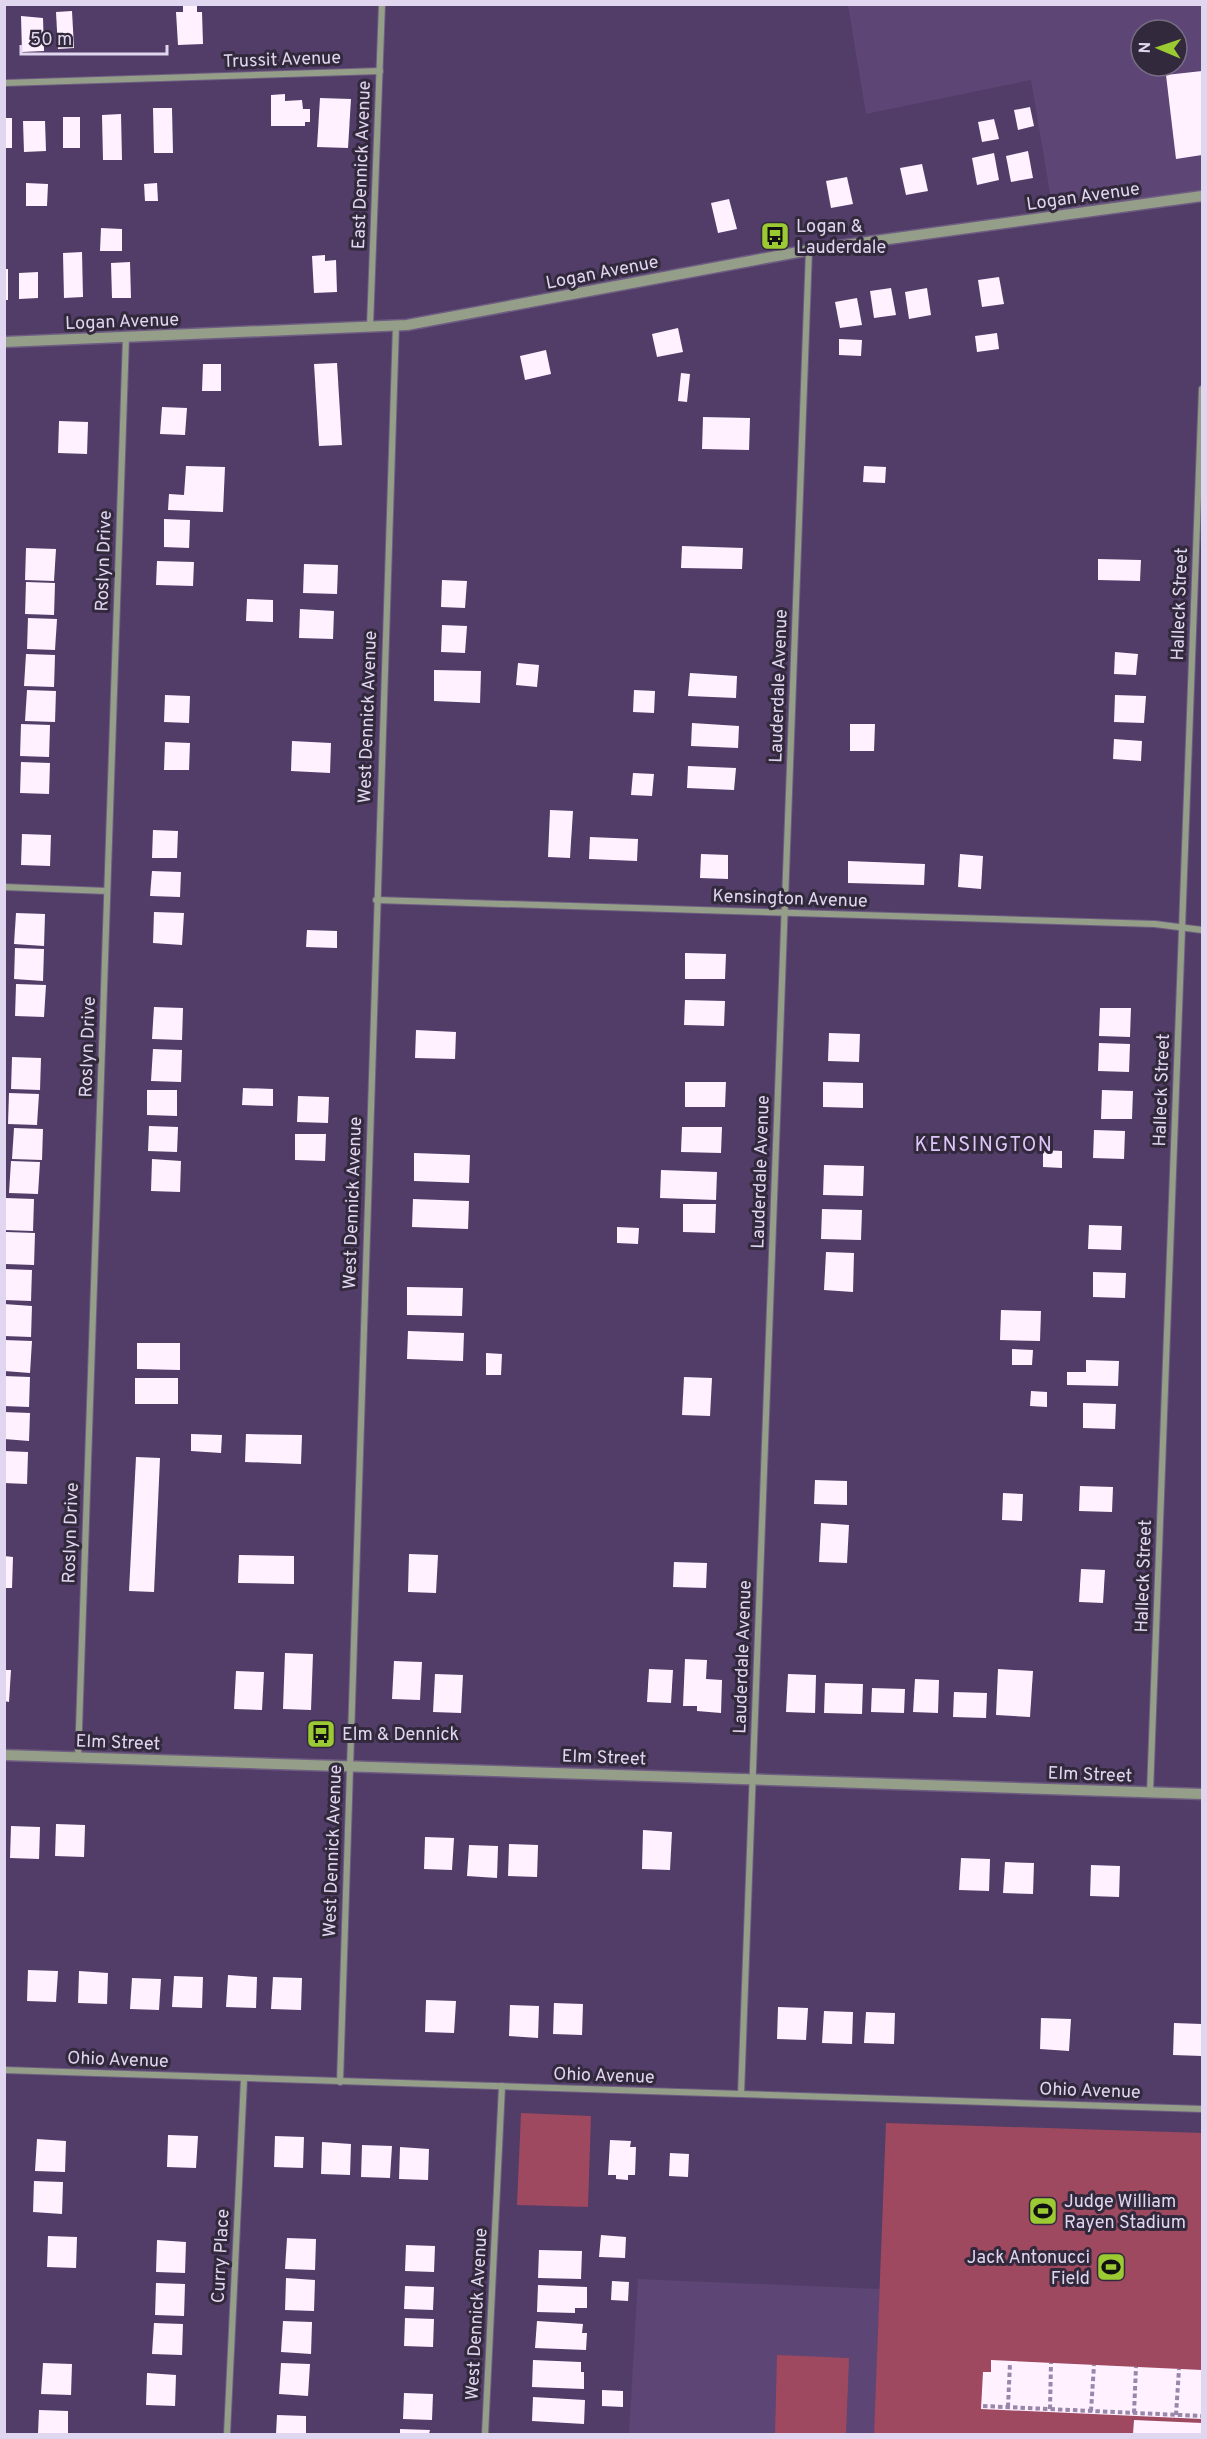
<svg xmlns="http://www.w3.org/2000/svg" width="1207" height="2439" viewBox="0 0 1207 2439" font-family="Overpass,sans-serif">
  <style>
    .built { fill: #5d4576; fill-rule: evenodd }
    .green { fill: #9e495f }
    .building { fill: #fff1ff }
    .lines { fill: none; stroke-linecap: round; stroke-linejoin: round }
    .minor-casing { stroke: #6e5c82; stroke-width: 8 }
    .tertiary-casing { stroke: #6e5c82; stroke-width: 13 }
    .path { stroke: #9787aa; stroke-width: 4; stroke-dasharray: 4.5 3; stroke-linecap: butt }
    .minor { stroke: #949e88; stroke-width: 6 }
    .tertiary { stroke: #949e88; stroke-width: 10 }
    .labels { text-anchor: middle; stroke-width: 6; stroke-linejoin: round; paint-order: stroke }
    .street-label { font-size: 18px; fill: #e1d6f0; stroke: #32293c }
    .poi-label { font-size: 18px; fill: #e1d6f0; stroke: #32293c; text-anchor: start }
    .neighbourhood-label { font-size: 20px; letter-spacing: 1.5px; fill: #ddc6f9; stroke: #32293c }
  </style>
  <rect width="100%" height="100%" fill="#513d67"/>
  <g class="built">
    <path d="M848 5H1202V196L1054 217 1031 80 866 114ZM1141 30H1177V66H1141Z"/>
    <path d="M638 2279 880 2289 874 2434H629Z"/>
  </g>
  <g class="green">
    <path d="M521 2113 591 2116 588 2207 517 2205Z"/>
    <path d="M886 2123 1202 2133V2434H874Z"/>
    <path d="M777 2355 849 2358 846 2434H775Z"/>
  </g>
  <g class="building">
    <path d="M197 5V12H202L203 44 178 45 176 12H183V6Z"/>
    <path d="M72 11 74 48 58 49 56 12Z"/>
    <path d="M21 16 43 18 44 51 22 52Z"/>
    <path d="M1202 71V155L1176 159 1166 75Z"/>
    <path d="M285 94V101L302 100 303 109H310V122H305V126H271V95Z"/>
    <path d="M320 98 351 99 348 148 317 147Z"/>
    <path d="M1030 107 1034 126 1018 130 1014 110Z"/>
    <path d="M153 108H172L173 153H154Z"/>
    <path d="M121 114 122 160H103L102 115Z"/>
    <rect x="63" y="117" width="17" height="31"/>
    <rect x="4" y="118" width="8" height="30"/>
    <path d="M994 119 999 139 982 142 978 122Z"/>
    <path d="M23 121H45L46 151 24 152Z"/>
    <path d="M1028 151 1033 178 1011 182 1006 156Z"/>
    <path d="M994 153 999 180 977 185 972 158Z"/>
    <path d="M922 164 928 191 906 195 900 168Z"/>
    <path d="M847 177 853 204 831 208 826 181Z"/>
    <path d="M26 183 48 184 47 206H26Z"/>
    <path d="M157 183 158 201H145L144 184Z"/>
    <path d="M729 199 737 229 718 233 711 203Z"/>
    <path d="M101 228 122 229V251H100Z"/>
    <path d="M82 252 83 297 64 298 63 253Z"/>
    <path d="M325 255V261L336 260 337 292 314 293 312 256Z"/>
    <path d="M130 262 131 298H112L111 263Z"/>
    <rect x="4" y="269" width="4" height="31"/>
    <path d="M38 272V298L19 299V273Z"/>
    <path d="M999 277 1004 304 982 307 978 280Z"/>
    <path d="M891 288 896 315 874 318 870 291Z"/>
    <path d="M927 288 931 315 909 319 905 292Z"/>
    <path d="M857 298 862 325 840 328 835 302Z"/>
    <path d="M678 328 683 352 657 357 652 334Z"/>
    <path d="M997 333 999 349 977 352 975 336Z"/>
    <path d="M839 339 862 340 861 356 839 355Z"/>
    <path d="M546 350 551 374 525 380 520 356Z"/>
    <path d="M337 363 342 445 319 446 314 364Z"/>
    <path d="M203 364H221V391H202Z"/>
    <path d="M681 373 690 374 687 402 678 401Z"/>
    <path d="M162 407 187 408 185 435 160 434Z"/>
    <path d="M703 417 750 418 749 450 702 449Z"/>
    <path d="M59 421 88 422 87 454 58 453Z"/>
    <path d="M186 466 225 467 223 512 168 510 169 494 184 495Z"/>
    <path d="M864 466 886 467 885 483 863 482Z"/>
    <path d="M164 519 190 520 189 548 164 547Z"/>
    <path d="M682 546 743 548 742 569 681 568Z"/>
    <path d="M26 548 56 549 54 581 25 580Z"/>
    <path d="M1098 559 1141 560 1140 581 1098 580Z"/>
    <path d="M157 561 194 562 193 586 156 585Z"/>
    <path d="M304 564 338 565 337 594 303 593Z"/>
    <path d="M442 580 467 581 465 608 441 607Z"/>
    <path d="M26 582 55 583 54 615 25 614Z"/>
    <path d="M247 599 273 600V622L246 621Z"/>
    <path d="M300 609 334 611 333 639 299 638Z"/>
    <path d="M28 618 57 619 55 650 27 649Z"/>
    <path d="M442 625 467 626 465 653 441 652Z"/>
    <path d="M1115 652 1138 654 1136 675 1114 674Z"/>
    <path d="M26 654 55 655 54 687 24 686Z"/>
    <path d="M518 663 539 665 537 687 516 685Z"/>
    <path d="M434 670 481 671 480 703 434 701Z"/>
    <path d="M690 673 737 676 736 698 688 696Z"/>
    <path d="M27 690 56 691 55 722 25 721Z"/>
    <path d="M634 690 655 691 654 713 633 712Z"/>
    <path d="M165 695 190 696 189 723 164 722Z"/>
    <path d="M1115 695 1146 696 1144 723 1114 722Z"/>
    <path d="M692 723 739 726 738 748 691 746Z"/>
    <path d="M21 724 50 725 49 757 20 756Z"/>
    <path d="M850 724H875L874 751H850Z"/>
    <path d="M1114 739 1142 741 1141 761 1113 759Z"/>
    <path d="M292 741 331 743 330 773 291 771Z"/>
    <path d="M165 742 190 743 189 770H164Z"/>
    <path d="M21 762 50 763 49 794 20 793Z"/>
    <path d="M688 766 736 768 734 790 687 788Z"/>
    <path d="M633 773 654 774 652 796 631 795Z"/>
    <path d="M550 810 573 811 570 858 548 857Z"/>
    <path d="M153 830 178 831 177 858H152Z"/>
    <path d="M22 834 51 835 50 866 21 865Z"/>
    <path d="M590 837 638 839 637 861 589 859Z"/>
    <path d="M701 854 728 855V879L700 878Z"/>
    <path d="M960 854 983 856 981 889 958 887Z"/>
    <path d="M848 861 925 864 924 885 848 883Z"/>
    <path d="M152 871 181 872 180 897 150 896Z"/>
    <path d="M154 912 184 913 182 945 153 943Z"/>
    <path d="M16 913 45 914 44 946 14 944Z"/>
    <path d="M307 930 337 931V948L306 947Z"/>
    <path d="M15 948 44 949 43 981 14 979Z"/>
    <path d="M685 953 726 954 725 979H685Z"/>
    <path d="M16 984 46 985 44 1017 15 1016Z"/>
    <path d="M685 1000 725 1001 724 1026 684 1025Z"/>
    <path d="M154 1007 183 1008 182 1040 152 1039Z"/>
    <path d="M1100 1008H1131L1130 1037 1099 1036Z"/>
    <path d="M416 1030 456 1032 455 1059 415 1058Z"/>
    <path d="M829 1033 860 1034 859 1062 828 1061Z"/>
    <path d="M1099 1043 1130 1044 1129 1072 1098 1071Z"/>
    <path d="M153 1049 182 1050 181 1082 151 1081Z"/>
    <path d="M12 1057 41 1058 40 1090 11 1089Z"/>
    <path d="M685 1082H726L725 1107H685Z"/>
    <path d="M823 1082 863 1083V1108L823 1107Z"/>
    <path d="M243 1088 273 1089V1106L242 1105Z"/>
    <path d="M147 1090H177V1116L147 1115Z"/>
    <path d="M1102 1090 1133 1091 1132 1119H1101Z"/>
    <path d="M9 1093 39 1094 37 1125 8 1124Z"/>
    <path d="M298 1096 329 1097 328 1123 297 1122Z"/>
    <path d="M149 1126 178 1127 177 1152 148 1151Z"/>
    <path d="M682 1127H722L721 1153 681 1152Z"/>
    <path d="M14 1128 43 1129 42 1160 12 1159Z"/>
    <path d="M1094 1130 1125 1131 1124 1159 1093 1158Z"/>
    <path d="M295 1134H326L325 1161 295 1160Z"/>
    <path d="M1043 1150 1062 1151V1168L1043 1167Z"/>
    <path d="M414 1153 470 1155 469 1183 414 1181Z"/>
    <path d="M152 1159 181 1161 180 1192 151 1191Z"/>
    <path d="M11 1161 40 1162 38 1194 9 1193Z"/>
    <path d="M824 1165 864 1166 863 1196 823 1195Z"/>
    <path d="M661 1170 717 1172 716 1200 660 1198Z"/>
    <path d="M5 1198 34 1199 33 1231 4 1230Z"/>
    <path d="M413 1199 469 1201 468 1229 412 1227Z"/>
    <path d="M683 1204H716L715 1233 683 1232Z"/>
    <path d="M822 1209 862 1210 861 1240 821 1239Z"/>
    <path d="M1089 1225 1122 1226 1121 1250 1088 1249Z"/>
    <path d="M617 1227 639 1228 638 1244 617 1243Z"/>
    <path d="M6 1232 35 1233 34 1265 5 1264Z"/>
    <path d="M826 1252 854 1253 853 1292 824 1290Z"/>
    <path d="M4 1269 32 1270 31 1301 4 1300Z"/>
    <path d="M1093 1272 1126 1273 1125 1298 1093 1297Z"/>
    <path d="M407 1287 463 1288 462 1316 407 1315Z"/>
    <path d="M4 1304 32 1306 31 1337 4 1336Z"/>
    <path d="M1001 1310 1041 1311 1040 1341 1000 1340Z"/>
    <path d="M408 1331 464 1333 463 1361 407 1359Z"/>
    <path d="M4 1340 32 1341 30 1373 4 1371Z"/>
    <path d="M137 1343H180V1370L137 1369Z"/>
    <path d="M1012 1349 1033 1350 1032 1365H1012Z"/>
    <path d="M486 1353 502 1354 501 1375H486Z"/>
    <path d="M1086 1360 1119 1361 1118 1386 1067 1385V1372H1086Z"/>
    <path d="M4 1376 30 1377 29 1407 4 1406Z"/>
    <path d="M684 1377 712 1378 710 1416 682 1415Z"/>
    <rect x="135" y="1378" width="43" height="26"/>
    <path d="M1031 1391 1047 1392V1407L1030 1406Z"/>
    <path d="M1083 1403 1116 1404 1115 1429 1083 1428Z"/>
    <path d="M4 1412 30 1413 29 1441 4 1439Z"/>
    <path d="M191 1434 222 1435 221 1453 191 1451Z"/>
    <path d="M246 1434 302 1435 301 1464 245 1462Z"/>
    <path d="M4 1451 28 1452 27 1484 4 1483Z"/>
    <path d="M136 1457 160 1458 154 1592 129 1591Z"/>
    <path d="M815 1480 847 1481V1505L814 1504Z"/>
    <path d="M1080 1486 1113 1487 1112 1512 1079 1511Z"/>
    <path d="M1003 1493 1023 1494 1022 1521 1002 1520Z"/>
    <path d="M821 1523 849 1525 847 1563 819 1562Z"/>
    <path d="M409 1554 438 1555 436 1593 408 1592Z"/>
    <path d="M239 1555 294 1556V1584L238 1583Z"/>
    <path d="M4 1556 13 1557 12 1588H4Z"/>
    <path d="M674 1562 707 1563 706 1588 673 1587Z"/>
    <path d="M1081 1569 1105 1570 1103 1603 1079 1602Z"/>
    <path d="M285 1653 313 1654 311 1710 283 1709Z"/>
    <path d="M685 1659 707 1660 706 1679 722 1680 721 1713 697 1711V1706H683Z"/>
    <path d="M394 1661 422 1662 420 1700 392 1699Z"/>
    <path d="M649 1669 673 1670 671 1703 647 1702Z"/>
    <path d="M998 1669 1033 1671 1030 1717 996 1715Z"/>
    <path d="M4 1670H11L9 1702 4 1701Z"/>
    <path d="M236 1671 264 1672 262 1710 234 1709Z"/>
    <path d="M435 1674 463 1675 461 1713 433 1712Z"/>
    <path d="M788 1674 816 1675 815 1713 786 1712Z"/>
    <path d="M915 1679 939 1680 938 1713 913 1712Z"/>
    <path d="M825 1683 863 1684 862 1714 824 1713Z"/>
    <path d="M872 1688 905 1689 904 1713 871 1712Z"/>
    <path d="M954 1692 987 1693 986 1718 953 1717Z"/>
    <path d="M56 1824 85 1825 84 1857 55 1856Z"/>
    <path d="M11 1826 40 1827 39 1859 10 1858Z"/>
    <path d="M643 1830 672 1832 670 1870 642 1869Z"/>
    <path d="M425 1837 454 1838 452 1870 424 1869Z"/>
    <path d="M509 1844 538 1845 537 1877 508 1876Z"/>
    <path d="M469 1845 498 1846 497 1878 467 1876Z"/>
    <path d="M961 1858 990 1859 989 1891 959 1890Z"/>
    <path d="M1005 1862 1034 1863 1033 1894 1003 1893Z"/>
    <path d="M1091 1865 1120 1866 1119 1897 1090 1896Z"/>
    <path d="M28 1970 58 1971 56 2002 27 2001Z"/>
    <path d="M79 1971 108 1973 107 2004 78 2003Z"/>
    <path d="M228 1975 257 1977 256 2008 226 2007Z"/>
    <path d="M174 1976 203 1977 202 2008 172 2007Z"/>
    <path d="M273 1977 302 1978 301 2010 271 2009Z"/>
    <path d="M132 1978 161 1979 159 2010 130 2009Z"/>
    <path d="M426 2000 456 2001 454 2033 425 2032Z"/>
    <path d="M554 2003 583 2004 582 2035 553 2034Z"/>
    <path d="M510 2005 539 2006 538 2038 509 2036Z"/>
    <path d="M778 2007 808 2008 806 2040 777 2039Z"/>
    <path d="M824 2011 853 2012 852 2044 822 2043Z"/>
    <path d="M866 2012 895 2013 894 2044 864 2043Z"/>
    <path d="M1041 2018 1071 2019 1069 2051 1040 2049Z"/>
    <path d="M1174 2023 1202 2024V2056L1173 2055Z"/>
    <path d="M168 2135 198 2136 196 2168 167 2167Z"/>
    <path d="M275 2136 304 2137 303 2168 274 2167Z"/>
    <path d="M37 2139 66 2141 65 2172 35 2171Z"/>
    <path d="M610 2140 631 2141 630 2147H636L635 2175H628V2180L616 2179V2175H608Z"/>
    <path d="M322 2142 351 2144 350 2175 321 2174Z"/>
    <path d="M362 2145 392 2146 390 2178 361 2177Z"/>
    <path d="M400 2147 429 2149 428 2180 399 2179Z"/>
    <path d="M670 2153 689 2154 688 2177 669 2176Z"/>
    <path d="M34 2181 63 2182 62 2214 33 2212Z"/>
    <path d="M601 2235 626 2237 625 2258 599 2257Z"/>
    <path d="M48 2236 77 2237 76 2268 47 2267Z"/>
    <path d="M287 2238 316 2239 315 2270 285 2269Z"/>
    <path d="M157 2240 186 2242 185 2273 156 2272Z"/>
    <path d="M406 2245 435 2246 434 2272 405 2271Z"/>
    <path d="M539 2250 582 2251 581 2279 538 2278Z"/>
    <path d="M286 2278 315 2280 314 2311 285 2310Z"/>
    <path d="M612 2281 629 2282 628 2301 611 2300Z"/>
    <path d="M156 2283 185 2284 184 2316 155 2315Z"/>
    <path d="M538 2285 587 2287V2308H575V2313L537 2312Z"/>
    <path d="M405 2286 434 2287 433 2310 404 2309Z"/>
    <path d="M405 2318 434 2319 433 2347 404 2346Z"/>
    <path d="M283 2321 312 2322 311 2354 281 2352Z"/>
    <path d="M537 2321 583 2324 582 2333H587L586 2350 535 2348Z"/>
    <path d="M154 2323 183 2324 182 2355 152 2354Z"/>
    <path d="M533 2360 581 2362V2372H584V2389L532 2387Z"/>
    <path d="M991 2360 1202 2370V2419L981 2409 983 2372H991Z"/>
    <path d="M43 2363 72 2364 71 2395 41 2394Z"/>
    <path d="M281 2363 310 2364 308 2396 279 2394Z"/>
    <path d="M147 2373 176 2375 175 2406 146 2405Z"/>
    <path d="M602 2390 623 2391V2407L602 2406Z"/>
    <path d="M404 2393 433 2394 432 2420 403 2419Z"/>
    <path d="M533 2397 585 2400 584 2424 532 2421Z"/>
    <path d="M39 2410 68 2411V2434H38Z"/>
    <path d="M277 2415 306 2416V2434H276Z"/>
    <path d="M1134 2420 1202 2423V2434H1133Z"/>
    <path d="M400 2429 430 2430 429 2434H400Z"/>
  </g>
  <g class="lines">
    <g class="minor-casing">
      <g id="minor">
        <path d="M4 83 380 71"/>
        <path d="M370 326 382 4"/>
        <path d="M4 887 107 891"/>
        <path d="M376 900 1155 924 1202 930"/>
        <path d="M78 1758 126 337"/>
        <path d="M1150 1793 1202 389"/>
        <path d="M4 2070 1202 2109"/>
        <path d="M340 2082 396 325"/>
        <path d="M741 2094 809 250"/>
        <path d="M227 2434 244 2079"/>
        <path d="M485 2434 502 2086"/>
      </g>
    </g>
    <g class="tertiary-casing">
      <g id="tertiary">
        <path d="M4 342 407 325 809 250 1202 196"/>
        <path d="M4 1755 1202 1794"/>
      </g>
    </g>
    <g class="path">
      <path d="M983 2406 1202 2416"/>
      <path d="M1008 2407 1010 2363"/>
      <path d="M1050 2409 1051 2363"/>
      <path d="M1091 2411 1094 2365"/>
      <path d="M1134 2413 1136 2367"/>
      <path d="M1176 2415 1179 2369"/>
    </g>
    <use href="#minor" class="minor"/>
    <use href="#tertiary" class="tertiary"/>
  </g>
  <defs>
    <g id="bus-square" transform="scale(1.5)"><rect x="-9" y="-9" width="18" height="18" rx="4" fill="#9cca32" stroke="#32293c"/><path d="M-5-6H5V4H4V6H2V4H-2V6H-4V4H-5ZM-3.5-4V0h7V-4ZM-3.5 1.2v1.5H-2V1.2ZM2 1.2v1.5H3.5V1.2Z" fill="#111"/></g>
    <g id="stadium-square" transform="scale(1.5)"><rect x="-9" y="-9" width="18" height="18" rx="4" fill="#9cca32" stroke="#32293c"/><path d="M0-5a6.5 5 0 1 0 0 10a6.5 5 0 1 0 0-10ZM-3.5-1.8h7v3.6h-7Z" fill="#111"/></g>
  </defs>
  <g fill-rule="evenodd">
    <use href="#bus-square" x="775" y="236"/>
    <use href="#bus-square" x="321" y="1734"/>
    <use href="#stadium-square" x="1043" y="2211"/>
    <use href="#stadium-square" x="1111" y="2267"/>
  </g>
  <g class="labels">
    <g class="street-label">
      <text transform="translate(282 59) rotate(-2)" y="6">Trussit Avenue</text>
      <text transform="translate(361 165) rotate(-88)" y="6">East Dennick Avenue</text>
      <text transform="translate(1083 196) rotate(-8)" y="6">Logan Avenue</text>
      <text transform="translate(602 272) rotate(-11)" y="6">Logan Avenue</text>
      <text transform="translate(122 321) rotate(-2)" y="6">Logan Avenue</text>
      <text transform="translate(103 561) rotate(-88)" y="6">Roslyn Drive</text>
      <text transform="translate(1179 604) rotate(-88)" y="6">Halleck Street</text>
      <text transform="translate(778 686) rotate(-88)" y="6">Lauderdale Avenue</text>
      <text transform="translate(367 717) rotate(-88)" y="6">West Dennick Avenue</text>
      <text transform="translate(790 898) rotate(2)" y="6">Kensington Avenue</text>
      <text transform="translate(87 1047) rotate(-88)" y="6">Roslyn Drive</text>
      <text transform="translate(1161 1090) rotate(-88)" y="6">Halleck Street</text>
      <text transform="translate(760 1172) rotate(-88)" y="6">Lauderdale Avenue</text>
      <text transform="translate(352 1203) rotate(-88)" y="6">West Dennick Avenue</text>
      <text transform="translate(70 1533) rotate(-88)" y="6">Roslyn Drive</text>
      <text transform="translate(1143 1576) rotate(-88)" y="6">Halleck Street</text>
      <text transform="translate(742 1657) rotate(-88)" y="6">Lauderdale Avenue</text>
      <text transform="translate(118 1742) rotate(2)" y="6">Elm Street</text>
      <text transform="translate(604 1757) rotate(2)" y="6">Elm Street</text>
      <text transform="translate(1090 1774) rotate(2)" y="6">Elm Street</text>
      <text transform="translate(332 1851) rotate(-88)" y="6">West Dennick Avenue</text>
      <text transform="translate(118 2059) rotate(2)" y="6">Ohio Avenue</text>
      <text transform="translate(604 2075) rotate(2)" y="6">Ohio Avenue</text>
      <text transform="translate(1090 2090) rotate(2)" y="6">Ohio Avenue</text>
      <text transform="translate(220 2256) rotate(-87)" y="6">Curry Place</text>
      <text transform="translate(476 2314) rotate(-87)" y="6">West Dennick Avenue</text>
    </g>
    <g class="poi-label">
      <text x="796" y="232">Logan &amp;<tspan x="796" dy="21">Lauderdale</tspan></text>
      <text x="342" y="1740">Elm &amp; Dennick</text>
      <text x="1064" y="2207">Judge William<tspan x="1064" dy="21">Rayen Stadium</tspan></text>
      <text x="1090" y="2263" text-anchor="end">Jack Antonucci<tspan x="1090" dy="21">Field</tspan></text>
    </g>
    <g class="neighbourhood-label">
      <text x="984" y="1151">KENSINGTON</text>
    </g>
  </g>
  <rect width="1207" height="2439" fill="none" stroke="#e1d6f0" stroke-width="12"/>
  <g transform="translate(1159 48) rotate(272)"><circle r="28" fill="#32293c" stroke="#786e84" stroke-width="1.5"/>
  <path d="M0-4.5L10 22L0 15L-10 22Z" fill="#9cca32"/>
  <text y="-9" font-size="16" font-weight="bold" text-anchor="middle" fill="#e1d6f0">N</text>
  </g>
  <path d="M21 45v9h146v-9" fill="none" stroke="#e1d6f0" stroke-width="3"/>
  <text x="30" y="45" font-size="18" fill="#e1d6f0" stroke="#32293c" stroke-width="4.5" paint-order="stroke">50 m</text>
</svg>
